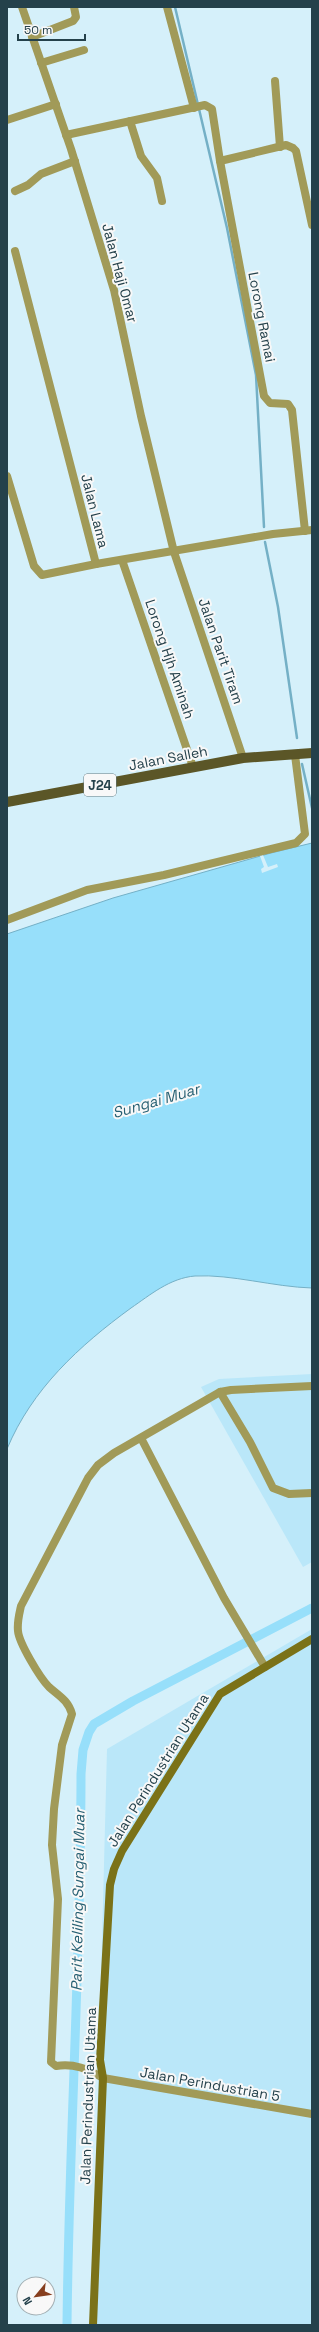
<svg xmlns="http://www.w3.org/2000/svg" width="319" height="2332" viewBox="0 0 319 2332" font-family="'Space Grotesk',sans-serif">
  <style>
    .built { fill: #bae7f9 }
    .water { fill: #97dffa; stroke: #74b0c6 }
    .pier { fill: #d5f0fa }
    .lines { fill: none; stroke-linecap: round; stroke-linejoin: round }
    .stream { stroke: #74b0c6; stroke-width: 2.5 }
    .canal { stroke: #97dffa; stroke-width: 9 }
    .street { stroke: #a19a58; stroke-width: 8 }
    .secondary { stroke: #7b7218; stroke-width: 8 }
    .primary { stroke: #5b5627; stroke-width: 10 }
    .labels { text-anchor: middle; stroke-width: 4; stroke-linejoin: round; paint-order: stroke }
    .shield { fill: #f8f8f8; stroke: #64787f; stroke-width: 1 }
    .shield-label { font-size: 13px; font-weight: bold; fill: #24414b }
    .street-label { font-size: 14px; fill: #24414b; stroke: #f8f8f8 }
    .water-label { font-size: 15px; font-style: italic; fill: #276073; stroke: #f8f8f8 }
  </style>
  <rect width="100%" height="100%" fill="#d5f0fa"/>
  <g class="built">
    <path d="M312 1374V1562L303 1567 201 1387 219 1379Z"/>
    <path d="M312 1629V2325H92L107 1749Z"/>
  </g>
  <path class="water" d="M312 843V1288C274 1287 231 1274 195 1276 170 1278 150 1295 131 1308 79 1346 32 1389 7 1449V934L113 898 271 853Z"/>
  <path class="pier" d="M263 855 268 867 277 864 278 867 262 873 261 869 264 867 260 856Z"/>
  <g class="lines">
    <g class="stream">
      <path d="M175 7 227 228 256 375 264 527"/>
      <path d="M265 542 278 607 297 738"/>
      <path d="M302 764 312 808"/>
    </g>
    <path class="canal" d="M67 2325C69 2141 81 1958 81 1774L83 1750 89 1732 94 1724 133 1701 312 1608"/>
    <g class="street">
      <path d="M22 7 71 149 114 290 141 416 174 552 243 758"/>
      <path d="M167 7 194 108"/>
      <path d="M32 37 73 21 76 17 74 7"/>
      <path d="M41 63 84 50"/>
      <path d="M275 81 280 147"/>
      <path d="M7 120 56 104"/>
      <path d="M130 121 141 156 157 178 162 201"/>
      <path d="M66 135 205 105 212 109 220 161 264 396 270 403 288 404 292 410 305 531"/>
      <path d="M220 161 286 145 293 148 296 151 312 225"/>
      <path d="M15 191 28 185 41 174 75 161"/>
      <path d="M15 251 96 564 273 534 312 530"/>
      <path d="M7 476 34 566 42 575 96 564"/>
      <path d="M122 560 193 767"/>
      <path d="M7 920 87 890 164 875 296 843 305 834 295 755"/>
      <path d="M312 1386 231 1390 220 1392 114 1453 98 1465 88 1478 21 1606C19 1615 17 1622 18 1631 19 1643 40 1678 49 1687 59 1696 68 1700 72 1714L62 1745 54 1809 52 1845 58 1899 51 2062 56 2066C74 2063 88 2069 103 2078L312 2114"/>
      <path d="M220 1392 250 1442 273 1488 289 1494 312 1493"/>
      <path d="M141 1438 224 1598 265 1667"/>
    </g>
    <path class="secondary" d="M93 2325 103 2078 100 2060 110 1885 114 1869 122 1851 220 1694 312 1639"/>
    <path class="primary" d="M7 802 243 758 312 753"/>
  </g>
  <g class="labels">
    <rect class="shield" x="84" y="774" width="32" height="22" rx="3"/>
    <g class="shield-label">
      <text x="100" y="790">J24</text>
    </g>
    <g class="street-label">
      <text transform="translate(120 273) rotate(75)" y="5">Jalan Haji Omar</text>
      <text transform="translate(262 317) rotate(79)" y="5">Lorong Ramai</text>
      <text transform="translate(95 511) rotate(76)" y="5">Jalan Lama</text>
      <text transform="translate(221 651) rotate(71)" y="5">Jalan Parit Tiram</text>
      <text transform="translate(170 659) rotate(71)" y="5">Lorong Hjh Aminah</text>
      <text transform="translate(168 758) rotate(-11)" y="5">Jalan Salleh</text>
      <text transform="translate(158 1770) rotate(-58)" y="5">Jalan Perindustrian Utama</text>
      <text transform="translate(210 2084) rotate(10)" y="5">Jalan Perindustrian 5</text>
      <text transform="translate(88 2096) rotate(-88)" y="5">Jalan Perindustrian Utama</text>
    </g>
    <g class="water-label">
      <text transform="translate(156 1101) rotate(-16)" y="5">Sungai Muar</text>
      <text transform="translate(78 1900) rotate(-89)" y="5">Parit Keliling Sungai Muar</text>
    </g>
  </g>
  <rect width="319" height="2332" fill="none" stroke="#24414b" stroke-width="16"/>
  <g transform="translate(36 2296) rotate(241)"><circle r="19" fill="#f8f8f8" stroke="#a3afb3"/>
  <path d="M0-3L7 15L0 10L-7 15Z" fill="#863e1e"/>
  <text y="-6" font-size="11" font-weight="bold" text-anchor="middle" fill="#24414b">N</text>
  </g>
  <path d="M18 34v6h67v-6" fill="none" stroke="#24414b" stroke-width="2"/>
  <text x="24" y="34" font-size="12" fill="#24414b" stroke="#f8f8f8" stroke-width="3" paint-order="stroke">50 m</text>
</svg>
